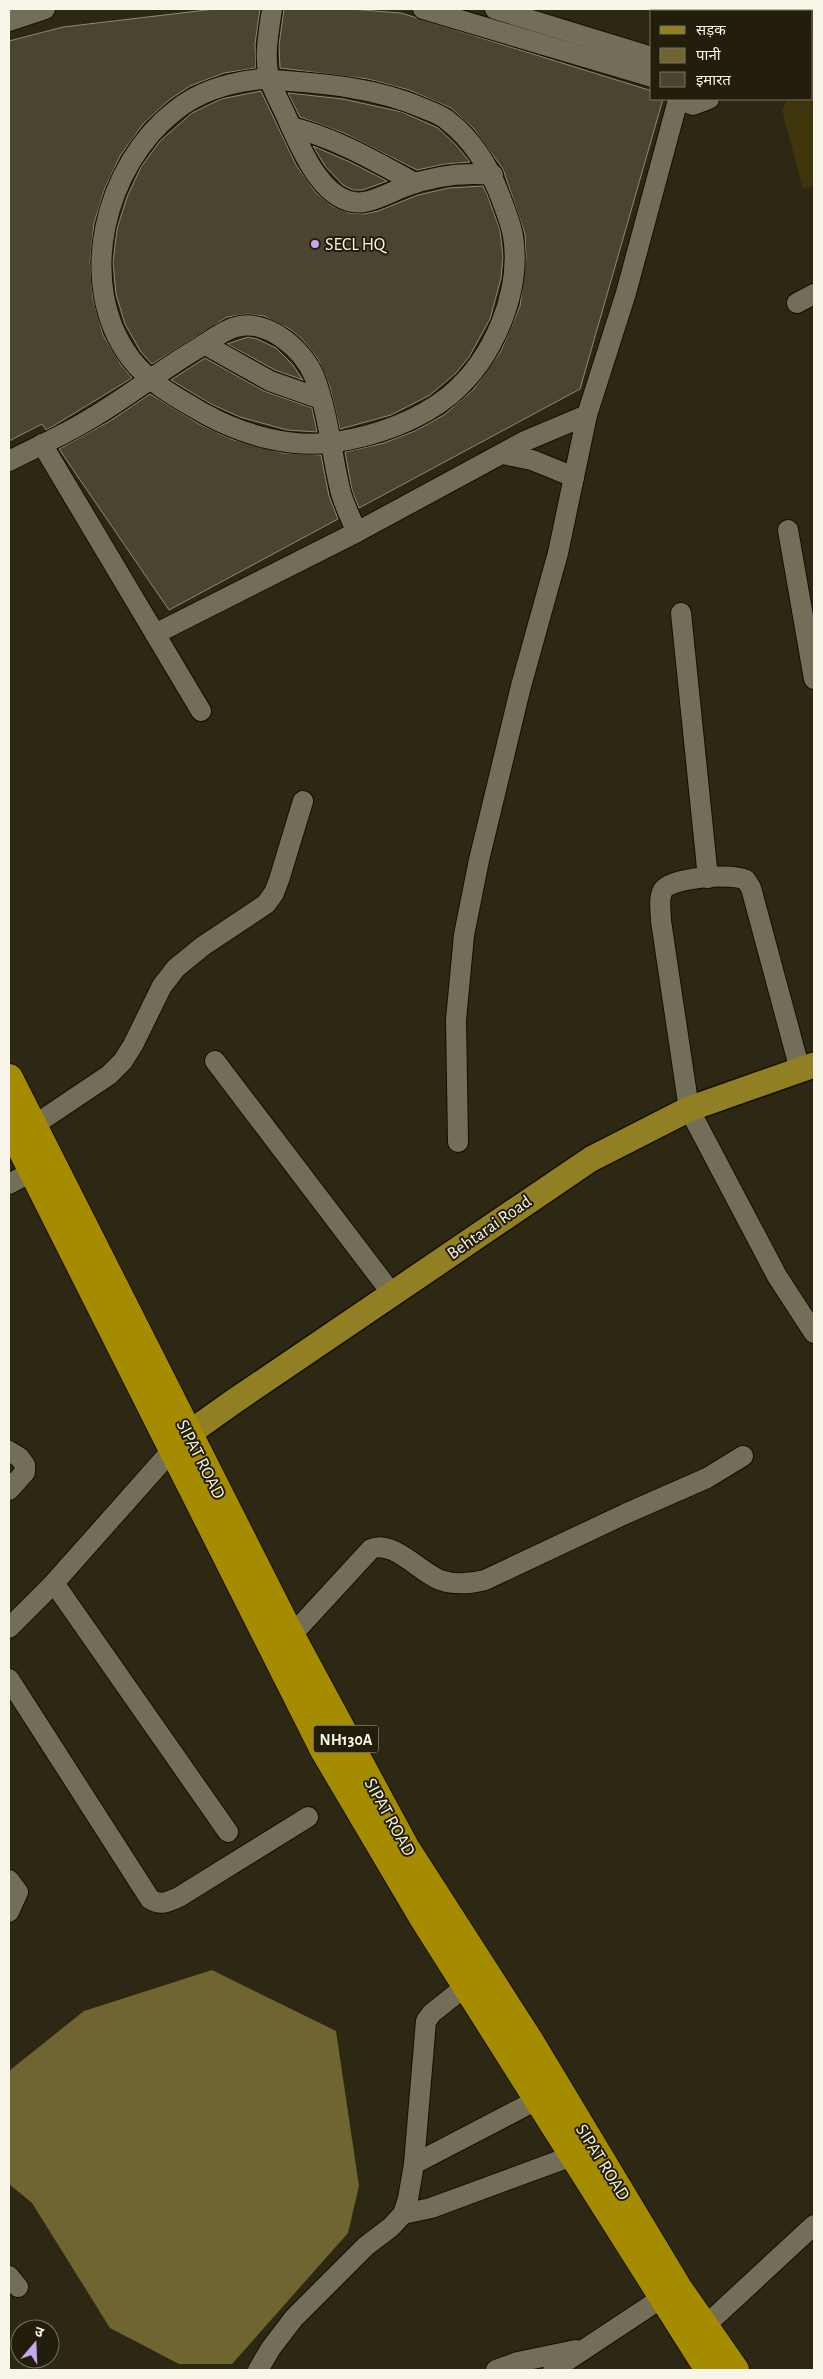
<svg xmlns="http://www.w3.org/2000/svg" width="823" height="2379" viewBox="0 0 823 2379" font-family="'Alegreya Sans','Noto Sans Devanagari',sans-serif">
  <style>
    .green { fill: #3e350d }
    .water { fill: #706430 }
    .building { fill: #4a4531; stroke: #8e8973 }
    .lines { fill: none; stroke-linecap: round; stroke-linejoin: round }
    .minor-casing { stroke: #151001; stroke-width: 22 }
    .major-casing { stroke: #151001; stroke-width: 28 }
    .highway-casing { stroke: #151001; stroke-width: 30 }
    .minor { stroke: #726e58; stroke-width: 20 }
    .major { stroke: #907f23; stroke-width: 25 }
    .highway { stroke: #a48b00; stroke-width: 28 }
    .poi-dot { fill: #c9a5ee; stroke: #221e0b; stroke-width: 2 }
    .labels { text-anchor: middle; stroke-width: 4; stroke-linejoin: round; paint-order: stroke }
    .shield { fill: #221e0b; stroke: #b8b4a6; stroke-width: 1 }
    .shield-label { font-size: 16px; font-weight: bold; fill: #f8f5e9 }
    .poi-label { font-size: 18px; fill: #f8f5e9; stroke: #221e0b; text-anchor: start }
    .street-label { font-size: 18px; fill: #f8f5e9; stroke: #221e0b }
  </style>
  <rect width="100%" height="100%" fill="#2c2814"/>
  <path class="green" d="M814 33V186L803 189 782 110 787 99H812V39Z"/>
  <path class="water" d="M212 1970 336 2031 359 2186 348 2233 232 2364H179L110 2328 32 2203 9 2184V2071L84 2011Z"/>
  <g class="building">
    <path d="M215 9H260L255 44 256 68 224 73 190 86 169 100 143 124 120 156 105 188 94 223 90 262 93 299 103 335 121 365 132 378 55 425 46 430 42 424 9 441V41L63 27Z"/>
    <path d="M284 9H350L401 13 652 91V99H663L580 389 359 508 352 490 345 452 384 443 415 431 444 415 474 389 501 351 520 306 526 258 525 234 503 169 474 129 451 108 409 90 368 79 280 68 279 45Z"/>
    <path d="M261 91 296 165 316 193 332 206 349 213 364 214 378 211 418 195 449 188 483 186 487 194 500 230 503 257 501 278 490 319 469 357 456 373 430 395 391 415 340 429 330 387 318 359 302 339 290 329 264 316 247 314 227 317 152 364 141 352 125 324 116 294 113 262 117 229 127 197 141 167 160 141 192 113 221 99Z"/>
    <path d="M288 93 343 99 402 112 438 128 456 145 470 162 445 164 417 170 344 133 300 117Z"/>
    <path d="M313 146 350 162 387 181 363 190H353L343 185 325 166Z"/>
    <path d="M248 337 257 339 276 348 292 364 303 380 275 370 227 344Z"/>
    <path d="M205 358 264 391 312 408 317 432 287 430 240 417 211 404 171 380Z"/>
    <path d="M150 394 199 424 231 439 283 453 321 455 329 496 338 519 169 610 59 449 110 421Z"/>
  </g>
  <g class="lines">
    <g class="minor-casing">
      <g id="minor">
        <path d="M272 9C269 31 263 58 270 80 274 93 282 106 287 118 300 147 324 208 364 202 377 200 391 192 404 187 433 176 461 172 493 175"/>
        <path d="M423 9 652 77"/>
        <path d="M495 9 652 57"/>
        <path d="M729 11 730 9"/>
        <path d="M9 21 45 9"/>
        <path d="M262 79C317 83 374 86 425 109 433 112 441 115 447 120 473 140 491 170 502 201 506 212 511 224 513 236 522 292 493 360 449 396 418 421 375 436 336 442 292 449 243 435 205 414 179 399 149 383 131 359 74 284 105 164 176 110 201 90 231 82 262 79Z"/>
        <path d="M677 99 693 105 709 99"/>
        <path d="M291 127C336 138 375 161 415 183"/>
        <path d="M797 303 814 294"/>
        <path d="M204 344 270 381 321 399"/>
        <path d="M42 444 201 711"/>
        <path d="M503 454 532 460 574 477"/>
        <path d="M9 461C36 447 64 435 90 419 128 397 162 369 200 347 211 340 224 330 236 327 268 318 303 350 314 376 329 414 331 454 341 493 345 507 351 519 357 532"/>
        <path d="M788 530 814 679"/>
        <path d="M681 613 708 878"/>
        <path d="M155 634 357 532 525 441 587 415"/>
        <path d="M215 1061 393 1295"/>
        <path d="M800 1070 751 888 746 880C732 873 673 877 663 890 658 899 661 912 661 921L689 1109 777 1276 814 1333"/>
        <path d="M33 1126 109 1075 123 1061 133 1045 162 986 176 968 203 946 266 904 274 893 279 880 303 801"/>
        <path d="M458 1142 456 1020 464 935 479 860 521 686 558 553 587 415 626 293 678 100"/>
        <path d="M9 1184 33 1171"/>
        <path d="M9 1451 19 1457 25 1465V1472L9 1490"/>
        <path d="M54 1583 228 1832"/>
        <path d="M9 1628 54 1583 173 1449"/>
        <path d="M291 1636 371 1549C392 1539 420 1572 440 1580 455 1585 470 1584 485 1580L625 1514 707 1478 743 1456"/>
        <path d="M9 1679 150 1899C161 1906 168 1902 179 1897L308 1817"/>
        <path d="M9 1880 18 1892 9 1912"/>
        <path d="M414 2164 537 2100"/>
        <path d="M403 2214 431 2208 572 2156"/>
        <path d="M9 2276 18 2287"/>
        <path d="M705 2326 814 2225"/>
        <path d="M258 2370 271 2348 294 2318 366 2246 391 2227 403 2214 408 2199 414 2164 426 2021 432 2013 466 1986"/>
        <path d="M496 2370 518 2362 576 2350"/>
        <path d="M553 2370 674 2290"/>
      </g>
    </g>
    <g class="major-casing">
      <path id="major" d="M174 1447 188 1434 233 1402 591 1159 689 1109 814 1065"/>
    </g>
    <g class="highway-casing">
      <g id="highway">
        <path d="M9 1078 291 1636 405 1847 529 2040 678 2288 735 2370"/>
        <path d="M9 1124 324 1750 422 1916 709 2370"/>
      </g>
    </g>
    <use href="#minor" class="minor"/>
    <use href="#major" class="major"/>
    <use href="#highway" class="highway"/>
  </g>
  <circle class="poi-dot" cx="315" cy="244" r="5"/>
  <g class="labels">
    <rect class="shield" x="313.5" y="1725.5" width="65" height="27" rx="4"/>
    <g class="shield-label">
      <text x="346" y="1745">NH130A</text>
    </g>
    <g class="poi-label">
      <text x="325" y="250">SECL HQ</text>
    </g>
    <g class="street-label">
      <text transform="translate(489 1227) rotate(-35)" y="6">Behtarai Road</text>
      <text transform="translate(201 1459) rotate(63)" y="6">SIPAT ROAD</text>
      <text transform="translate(390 1817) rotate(61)" y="6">SIPAT ROAD</text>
      <text transform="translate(603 2162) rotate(58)" y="6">SIPAT ROAD</text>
    </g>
  </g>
  <rect width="823" height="2379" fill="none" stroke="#f8f5e9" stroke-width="20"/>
  <rect x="650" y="10" width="162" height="90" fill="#221e0b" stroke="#787464"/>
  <rect x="660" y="26" width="25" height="8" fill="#907f23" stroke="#787464"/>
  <text x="696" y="35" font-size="15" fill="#f8f5e9">सड़क</text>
  <rect x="660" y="48" width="25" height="15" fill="#706430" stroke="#787464"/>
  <text x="696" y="60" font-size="15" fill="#f8f5e9">पानी</text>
  <rect x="660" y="72" width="25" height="15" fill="#4a4531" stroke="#787464"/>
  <text x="696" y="85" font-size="15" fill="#f8f5e9">इमारत</text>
  <g transform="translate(35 2344) rotate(19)"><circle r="24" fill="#221e0b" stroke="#787464"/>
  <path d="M0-4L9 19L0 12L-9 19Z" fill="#c9a5ee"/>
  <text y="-8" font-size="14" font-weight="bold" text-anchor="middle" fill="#f8f5e9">उ</text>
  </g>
</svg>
